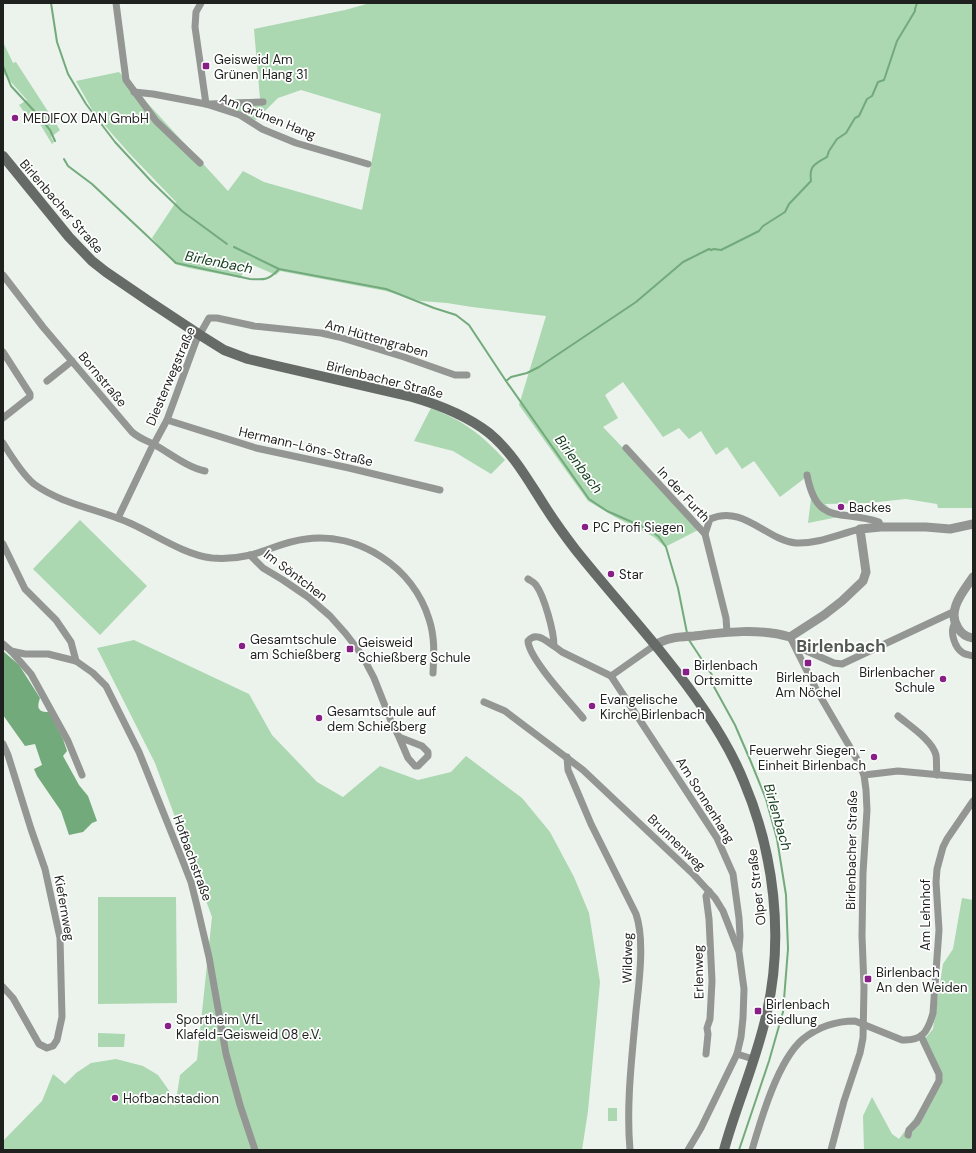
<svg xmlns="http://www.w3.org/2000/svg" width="976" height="1153" viewBox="0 0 976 1153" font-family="'DM Sans',sans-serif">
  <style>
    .green { fill: #abd7b1 }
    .water { fill: #73aa7b }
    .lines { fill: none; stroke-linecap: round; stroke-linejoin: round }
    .stream { stroke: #73aa7b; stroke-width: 2 }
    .minor { stroke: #939693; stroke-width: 7 }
    .tertiary { stroke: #939693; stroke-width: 9 }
    .secondary { stroke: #676b67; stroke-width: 10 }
    .poi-dot { fill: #871f86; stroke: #fff; stroke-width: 1.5 }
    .labels { text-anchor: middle; stroke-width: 3.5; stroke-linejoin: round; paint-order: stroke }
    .poi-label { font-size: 13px; fill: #1e211e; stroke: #fff; text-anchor: start }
    .street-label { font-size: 13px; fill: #1e211e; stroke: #fff }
    .water-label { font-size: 14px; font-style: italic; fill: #133c1c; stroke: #fff }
    .district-label { font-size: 17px; font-weight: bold; fill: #525853; stroke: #fff }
  </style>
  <rect width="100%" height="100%" fill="#ebf3ec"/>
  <g class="green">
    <path d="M370 3H973V508H938L937 504 906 499 868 503 825 504 838 517 808 523 811 499 805 478 780 497 754 461 742 469 727 447 716 455 701 431 689 439 679 428 663 437 623 382 605 395 618 418 603 427 700 529 665 547 654 537 615 517 588 501 519 405 546 316 472 307 447 303 421 301 386 291 280 271 276 275 246 262 241 278 189 268 175 264 152 238 176 202 128 152 94 113 76 81 119 72 228 191 243 171 264 182 362 210 381 114 301 90 278 98 256 120 221 111V99H260L254 29 345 10Z"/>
    <path d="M3 42 13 63 16 62 60 130 51 137 54 142 52 144 40 124 34 125 19 105 27 100 3 73Z"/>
    <path d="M431 408C464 421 481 434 505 460L491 474 453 451 414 441Z"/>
    <path d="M80 520 147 586 100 635 33 569Z"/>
    <path d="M134 640 249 694 272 735 317 782 343 797 380 766 418 780 451 772 466 756 522 798 550 832 574 877 589 913 600 982 588 1111 582 1150H3V1141L42 1101 53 1074 65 1084 76 1073 91 1063 116 1059 143 1066 158 1075 170 1092 175 1107 180 1075 197 1060 212 917 155 763 97 648Z"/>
    <path d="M98 897H176L177 1003 98 1004Z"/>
    <path d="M962 898 973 900V1150H864L863 1116 872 1097 892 1134 899 1139 916 1116 942 1075 922 1042 933 1029 943 964 953 949Z"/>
    <path d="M98 1033 125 1034 124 1047H98Z"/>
    <rect x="608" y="1108" width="9" height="13"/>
  </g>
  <path class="water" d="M3 651 19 665 40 698C37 707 37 712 49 712L63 739 67 751 63 756 79 785 88 796 97 821 92 823 83 832 69 835 61 811 37 776 34 769 42 765 35 744 25 746 3 715Z"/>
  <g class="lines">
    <g class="stream">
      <path d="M51 3 57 42 68 74 86 104 115 142 151 181 182 211 227 244"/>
      <path d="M3 66 11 86 37 114 50 130 55 141"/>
      <path d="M64 159 68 166 92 184 176 263 250 279C265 280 269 280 279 269L386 289 434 308 456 315 469 325 506 381 589 499 607 511 650 530 659 537 666 547 678 588 687 633"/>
      <path d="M234 247 279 269"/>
      <path d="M506 381 511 377 527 373 539 367 636 302 683 262 709 249 711 250 714 249 721 250 759 231 763 226 785 212 789 204 811 181C809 166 814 164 827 157L829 151 837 139 846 133 855 118 859 116 867 99 872 96 878 82 884 80 897 41 915 11V9L917 3"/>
      <path d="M689 640 712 675 713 685 735 725 751 762 766 799 777 839 786 895 788 949 783 1012 769 1061 739 1150"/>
    </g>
    <g class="minor">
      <path d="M116 3 126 80 156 121 200 163"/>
      <path d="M201 3 196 12 195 27 206 104"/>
      <path d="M134 92 153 94 206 104 240 115 262 129 296 143 368 164"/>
      <path d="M210 104 263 102"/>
      <path d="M3 275 43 327 132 432C140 439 146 440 155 445 171 454 187 467 205 471"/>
      <path d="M3 352 30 394V397L27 399 3 418"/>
      <path d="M47 381 72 361"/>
      <path d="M167 420 256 448 349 468 440 490"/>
      <path d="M3 443C11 456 23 475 34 484 63 505 99 509 132 524 156 535 185 555 212 558 224 559 238 558 251 555 269 550 286 541 306 539 359 532 413 567 429 619 435 637 434 654 433 673"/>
      <path d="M154 444 167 420 196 341 209 318H217L254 326 321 333 339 337 404 357 455 375H467"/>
      <path d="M626 448 705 534 726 618 727 632"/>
      <path d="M807 475C817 527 841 509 879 522L881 527"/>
      <path d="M118 518 151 449"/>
      <path d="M705 534 710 519C743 504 766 540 796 543 818 544 839 534 860 529"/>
      <path d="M3 544 25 589 56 620 71 642 76 661"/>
      <path d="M250 555 263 568 283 580 308 597 330 616 346 634 362 655 374 678 391 721 399 737 422 746 428 752V756L418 766H415L408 758 399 737"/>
      <path d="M528 579C531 581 534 582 536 585 544 596 554 631 554 646L562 652 611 676 655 645"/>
      <path d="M955 623C949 632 955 648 963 653 966 655 970 655 973 656"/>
      <path d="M790 637 816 689 858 761 864 775 866 790 867 810 863 873 862 936 864 987 863 1038 860 1053 844 1101 831 1150"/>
      <path d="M3 644 11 651 31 674 68 741 82 775"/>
      <path d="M554 646C546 641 536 631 528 641 529 659 570 702 583 718"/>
      <path d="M797 650 802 649 834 663 842 664 953 612"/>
      <path d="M11 651 25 654H48L76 661 93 673 106 686 139 752 182 859 191 882 197 906 209 957 226 1054 240 1105 255 1150"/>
      <path d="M611 676 717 838 733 874 739 918 740 936 739 949"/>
      <path d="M484 702 505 711 583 770 692 873 715 898 723 911 739 952 744 989 743 1018 741 1037 737 1054"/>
      <path d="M898 716C910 726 932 740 936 755 937 761 936 768 937 775"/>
      <path d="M3 744 8 755 31 829 45 869 60 938 62 1017 57 1040 53 1046 47 1048 39 1044 13 998 3 987"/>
      <path d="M567 757 568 770 580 798 591 824 636 914C645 940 639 983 636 1011 632 1057 626 1104 630 1150"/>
      <path d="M864 775 898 771 973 778"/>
      <path d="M706 1054 708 1034 707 1028 710 1019 712 981 709 919 706 896 709 891"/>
      <path d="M908 1135 909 1130 917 1122 939 1081V1074L921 1036"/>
      <path d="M688 1150 701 1128 737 1054 753 1059"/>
      <path d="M752 1150C761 1119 778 1060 803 1039 818 1027 836 1021 855 1021L902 1040C923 1041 928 1031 933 1013L939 930 936 882 937 869 943 847 947 839 973 801"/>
    </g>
    <g class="tertiary">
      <path d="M973 577C964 591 946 610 958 628 961 633 966 637 973 638"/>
      <path d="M655 645C667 637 681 637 694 636 726 632 759 628 790 637L824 615 842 601 863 581 866 572 860 529 881 527H926L950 529 973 524"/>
    </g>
    <path class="secondary" d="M3 156 69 237 92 261 106 272 150 302 200 335 224 350 248 359 273 365 412 397C440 405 466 415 489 433 510 450 525 475 539 497 550 515 562 532 575 549 618 603 666 653 705 711 720 733 734 757 744 782 774 853 784 936 767 1012 757 1059 737 1103 724 1150"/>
  </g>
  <g class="poi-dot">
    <rect x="202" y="62" width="8" height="8" rx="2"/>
    <circle cx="15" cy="118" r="4"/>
    <circle cx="841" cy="507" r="4"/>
    <circle cx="585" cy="527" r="4"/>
    <circle cx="611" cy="574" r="4"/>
    <circle cx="242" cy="646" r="4"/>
    <rect x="346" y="645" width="8" height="8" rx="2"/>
    <rect x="804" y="659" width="8" height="8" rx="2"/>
    <rect x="682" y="668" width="8" height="8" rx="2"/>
    <circle cx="943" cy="679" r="4"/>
    <circle cx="592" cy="706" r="4"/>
    <circle cx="319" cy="718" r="4"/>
    <circle cx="874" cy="757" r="4"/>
    <rect x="864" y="975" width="8" height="8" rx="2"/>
    <rect x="754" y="1007" width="8" height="8" rx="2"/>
    <circle cx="168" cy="1026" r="4"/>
    <circle cx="115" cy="1098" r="4"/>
  </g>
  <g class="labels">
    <g class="poi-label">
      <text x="214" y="64">Geisweid Am<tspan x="214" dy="15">Grünen Hang 31</tspan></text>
      <text x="23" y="123">MEDIFOX DAN GmbH</text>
      <text x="849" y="512">Backes</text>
      <text x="593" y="532">PC Profi Siegen</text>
      <text x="619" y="579">Star</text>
      <text x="250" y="644">Gesamtschule<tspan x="250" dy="15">am Schießberg</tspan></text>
      <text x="358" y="647">Geisweid<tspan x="358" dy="15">Schießberg Schule</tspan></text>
      <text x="694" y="670">Birlenbach<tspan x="694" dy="15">Ortsmitte</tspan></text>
      <text x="935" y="677" text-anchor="end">Birlenbacher<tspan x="935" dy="15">Schule</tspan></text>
      <text x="808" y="682" text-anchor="middle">Birlenbach<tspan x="808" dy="15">Am Nöchel</tspan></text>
      <text x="600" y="704">Evangelische<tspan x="600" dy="15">Kirche Birlenbach</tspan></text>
      <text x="327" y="716">Gesamtschule auf<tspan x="327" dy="15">dem Schießberg</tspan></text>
      <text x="866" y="755" text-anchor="end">Feuerwehr Siegen -<tspan x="866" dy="15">Einheit Birlenbach</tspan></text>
      <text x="876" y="977">Birlenbach<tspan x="876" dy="15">An den Weiden</tspan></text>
      <text x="766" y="1009">Birlenbach<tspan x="766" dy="15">Siedlung</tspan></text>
      <text x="176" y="1024">Sportheim VfL<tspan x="176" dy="15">Klafeld-Geisweid 08 e.V.</tspan></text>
      <text x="123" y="1103">Hofbachstadion</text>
    </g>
    <g class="street-label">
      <text transform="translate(268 116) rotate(22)" y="5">Am Grünen Hang</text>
      <text transform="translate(62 206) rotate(49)" y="5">Birlenbacher Straße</text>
      <text transform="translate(377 338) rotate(16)" y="5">Am Hüttengraben</text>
      <text transform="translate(170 376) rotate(-67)" y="5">Diesterwegstraße</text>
      <text transform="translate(103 379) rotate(50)" y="5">Bornstraße</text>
      <text transform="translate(385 379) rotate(14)" y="5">Birlenbacher Straße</text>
      <text transform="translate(306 446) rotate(13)" y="5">Hermann-Löns-Straße</text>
      <text transform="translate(684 494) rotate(47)" y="5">In der Furth</text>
      <text transform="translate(296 575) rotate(37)" y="5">Im Söntchen</text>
      <text transform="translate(706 800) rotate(58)" y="5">Am Sonnenhang</text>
      <text transform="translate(677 842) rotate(44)" y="5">Brunnenweg</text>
      <text transform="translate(851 850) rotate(-89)" y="5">Birlenbacher Straße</text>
      <text transform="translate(193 858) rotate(70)" y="5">Hofbachstraße</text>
      <text transform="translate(756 887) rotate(-97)" y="5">Olper Straße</text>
      <text transform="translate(65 908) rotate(80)" y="5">Kiefernweg</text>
      <text transform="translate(925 915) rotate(-90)" y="5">Am Lehnhof</text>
      <text transform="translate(627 958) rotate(-89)" y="5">Wildweg</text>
      <text transform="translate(698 972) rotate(-91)" y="5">Erlenweg</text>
    </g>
    <g class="water-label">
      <text transform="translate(219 262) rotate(11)" y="5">Birlenbach</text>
      <text transform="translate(579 464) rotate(53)" y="5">Birlenbach</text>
      <text transform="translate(778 817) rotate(74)" y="5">Birlenbach</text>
    </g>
    <g class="district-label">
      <text x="841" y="652">Birlenbach</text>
    </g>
  </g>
  <rect width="976" height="1153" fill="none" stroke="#1e211e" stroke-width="8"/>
</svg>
